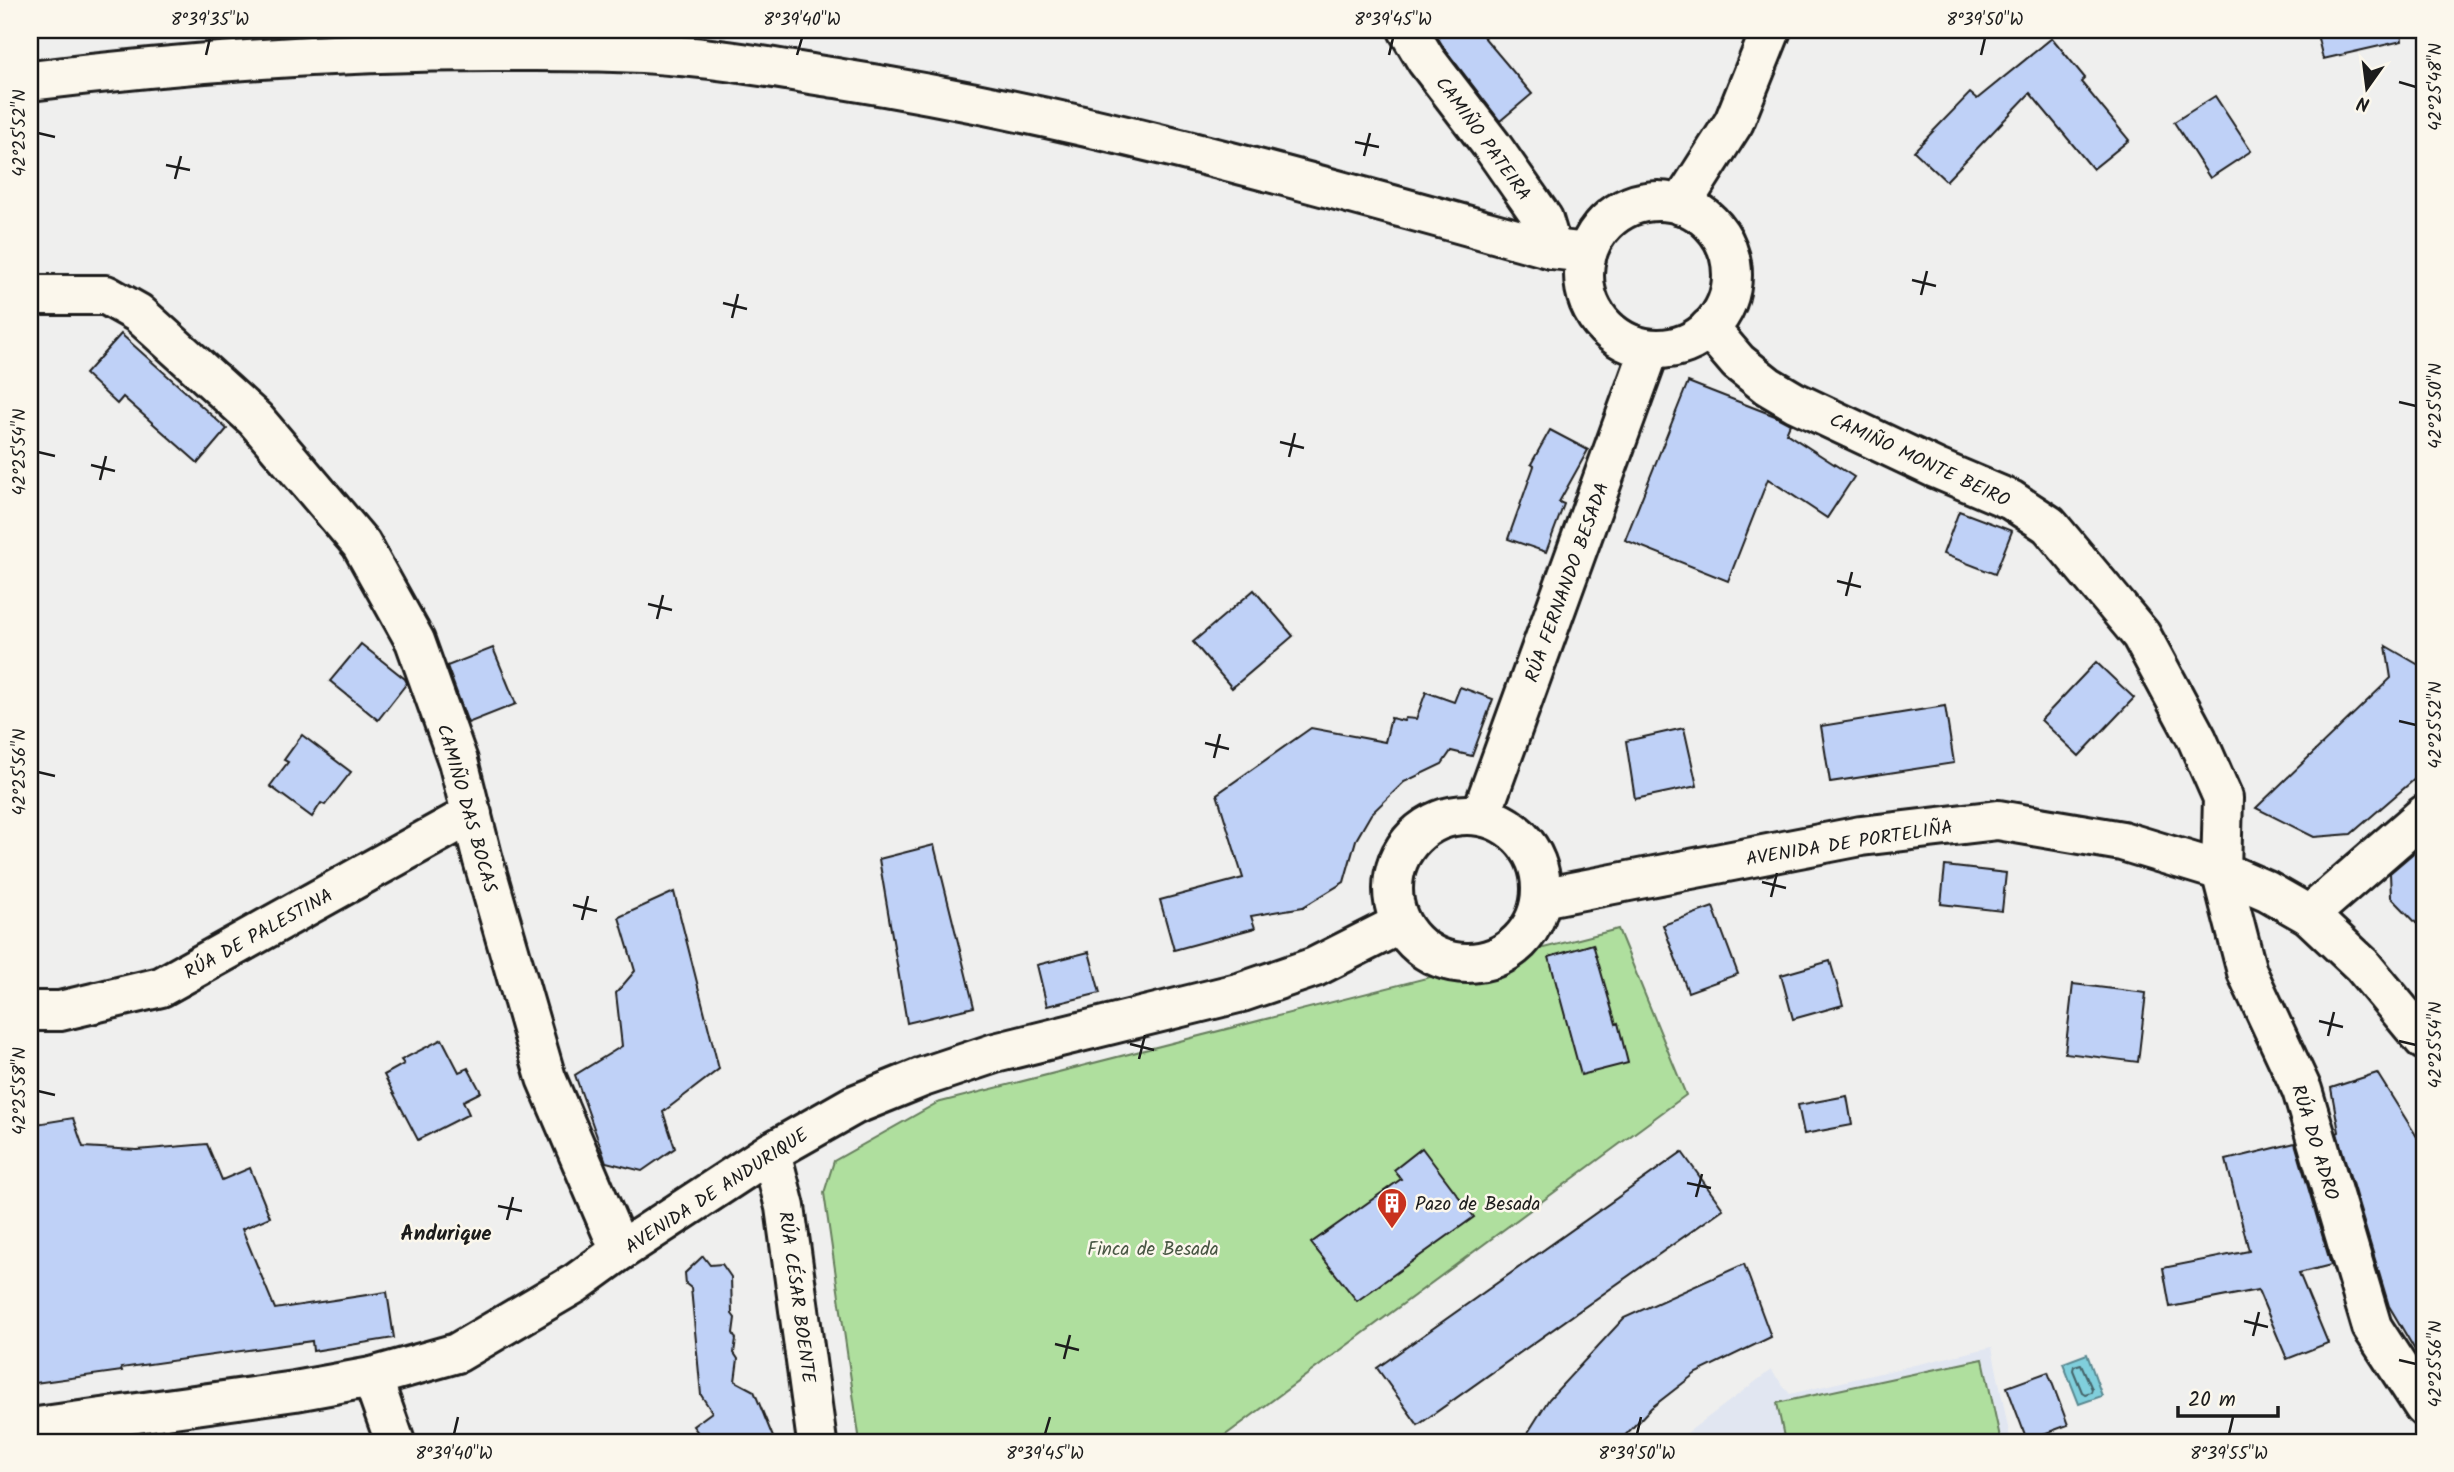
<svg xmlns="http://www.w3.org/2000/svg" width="2454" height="1472" viewBox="0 0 2454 1472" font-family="Kalam,sans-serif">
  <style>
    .built { fill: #e1e6f1 }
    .green { fill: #afdf9e; stroke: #667e5d; stroke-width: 2 }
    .water { fill: #80cfdc; stroke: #58878f; stroke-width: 2 }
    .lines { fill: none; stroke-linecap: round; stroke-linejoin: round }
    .shore { stroke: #446469; stroke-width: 2 }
    .building { fill: #bfd1f7; stroke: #1c1c1c; stroke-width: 2 }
    .minor-casing { stroke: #1c1c1c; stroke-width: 44 }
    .major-casing { stroke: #1c1c1c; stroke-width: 44 }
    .minor { stroke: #fbf7ec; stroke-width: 38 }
    .major { stroke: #fbf7ec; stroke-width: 38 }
    .ticks { fill: none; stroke: #1c1c1c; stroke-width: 2.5 }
    .labels { text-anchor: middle; stroke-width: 5; stroke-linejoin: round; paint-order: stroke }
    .street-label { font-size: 19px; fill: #1c1c1c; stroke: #fbf7ec }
    .poi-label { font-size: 19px; fill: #1c1c1c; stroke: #fbf7ec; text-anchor: start }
    .park-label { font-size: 19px; fill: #485643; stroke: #fbf7ec }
    .neighbourhood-label { font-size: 21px; font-weight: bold; fill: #1c1c1c; stroke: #fbf7ec }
    .neatline { fill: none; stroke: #1c1c1c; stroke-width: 2.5 }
    .ticks-label { font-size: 18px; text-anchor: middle; fill: #1c1c1c }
  </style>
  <rect width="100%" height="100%" fill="#efefee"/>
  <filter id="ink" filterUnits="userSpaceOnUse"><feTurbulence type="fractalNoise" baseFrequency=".0143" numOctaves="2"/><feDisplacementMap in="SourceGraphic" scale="14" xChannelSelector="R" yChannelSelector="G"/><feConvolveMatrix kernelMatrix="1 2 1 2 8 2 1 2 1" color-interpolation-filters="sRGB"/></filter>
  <g filter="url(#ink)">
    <path class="built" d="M1992 1347 2011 1442H1675L1771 1370 1790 1394Z"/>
    <g class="green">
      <path d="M1618 929 1686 1095 1216 1442H860L824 1193 834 1161 937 1103Z"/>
      <path d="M1983 1359 2001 1442H1785L1777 1403Z"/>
    </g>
    <path class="water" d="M2087 1354 2102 1396 2079 1404 2063 1363Z"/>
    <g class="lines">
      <path class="shore" d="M2081 1364 2092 1389 2091 1392 2085 1394 2082 1392 2073 1370 2074 1366Z"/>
    </g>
    <g class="building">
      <path d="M1433 30H1478L1532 94 1500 121 1444 48Z"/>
      <path d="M2316 30H2401L2402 41 2323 59Z"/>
      <path d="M2052 38 2085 78 2081 82 2129 140 2093 169 2030 93 1946 181 1914 151 1970 93 1977 99Z"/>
      <path d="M2215 96 2251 151 2210 178 2174 122Z"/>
      <path d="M121 334 227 429 198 463 123 397 117 404 85 374Z"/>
      <path d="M1688 382 1775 416 1790 424 1786 433 1854 477 1827 518 1768 479 1728 581 1625 540Z"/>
      <path d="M1550 430 1588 450 1559 502 1564 504 1546 552 1508 539 1534 466 1531 464Z"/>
      <path d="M1959 511 2012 531 1995 574 1943 554Z"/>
      <path d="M1254 590 1293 636 1232 688 1193 642Z"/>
      <path d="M361 644 405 679 407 683 378 720 330 681Z"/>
      <path d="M2386 646 2424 668V771L2351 834 2314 837 2256 808 2391 678Z"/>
      <path d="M493 648 516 704 468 723 447 666Z"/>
      <path d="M2096 662 2134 698 2079 756 2041 720Z"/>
      <path d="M1460 687 1493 699 1472 756 1451 751 1442 764 1404 782 1371 814 1356 840 1344 882 1303 907 1251 916 1255 928 1174 950 1160 900 1243 878 1217 794 1311 728 1385 742 1391 718 1404 721 1405 718 1416 719 1426 692 1454 702Z"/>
      <path d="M1945 706 1954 763 1830 782 1821 726Z"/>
      <path d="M1684 728 1697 786 1635 799 1626 741Z"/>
      <path d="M302 735 351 772 325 805 321 803 312 817 270 786 288 762 284 760Z"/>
      <path d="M2424 844V931L2391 897 2390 873Z"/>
      <path d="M934 845 974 1007 907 1023 879 859Z"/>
      <path d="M1945 866 2006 873 2002 911 1941 904Z"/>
      <path d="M674 892 719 1069 663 1112 675 1148 642 1171 606 1162 575 1075 622 1046 616 993 635 971 619 917Z"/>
      <path d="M1713 907 1738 974 1688 992 1663 925Z"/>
      <path d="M1593 944 1616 1024 1618 1023 1628 1063 1581 1075 1549 957Z"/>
      <path d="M1089 952 1100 993 1047 1006 1037 965Z"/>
      <path d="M1830 961 1843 1005 1793 1019 1781 975Z"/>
      <path d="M2073 984 2146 993 2138 1062 2065 1053Z"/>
      <path d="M442 1039 459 1072 468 1068 481 1092 463 1101 469 1114 418 1140 384 1075 404 1064 401 1060Z"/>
      <path d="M2377 1073 2424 1148V1365L2389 1306 2337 1133 2339 1132 2331 1088Z"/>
      <path d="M1847 1096 1852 1125 1804 1134 1798 1105Z"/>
      <path d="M73 1118 83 1147 137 1150 207 1144 222 1180 250 1168 270 1217 242 1229 275 1309 387 1292 394 1338 313 1351 312 1341 121 1368 122 1371 35 1383 30 1382V1125Z"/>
      <path d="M2295 1143 2331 1265 2299 1273 2328 1343 2287 1359 2258 1290 2170 1307 2163 1268 2249 1251 2226 1160Z"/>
      <path d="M1422 1148 1474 1217 1357 1301 1311 1243 1401 1179 1394 1170Z"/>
      <path d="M1682 1152 1723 1209 1418 1425 1377 1368Z"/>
      <path d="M703 1256 710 1265 722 1264 731 1277 732 1314 735 1318 733 1333 736 1339 734 1353 738 1359 735 1381 754 1391 775 1442H705L693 1426 712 1412 701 1395 691 1288 686 1284 685 1273Z"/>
      <path d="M1744 1264 1771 1337 1696 1373 1651 1408 1619 1442H1522L1549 1399 1624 1318Z"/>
      <path d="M2048 1372 2068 1425 2027 1440 2007 1387Z"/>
    </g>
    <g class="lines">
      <g class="minor-casing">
        <g id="minor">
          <path d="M1408 30 1426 60 1492 146 1543 219 1552 249"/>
          <path d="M1681 205 1734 122 1771 30"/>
          <path d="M30 295H106L138 313 255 419 361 544 415 641 458 761 483 860 546 1078 620 1251"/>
          <path d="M1709 328 1738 362 1768 386 1795 402 1935 468 2011 500 2049 525 2141 635 2197 739 2223 798 2221 871 2247 972 2302 1090 2372 1327 2424 1407"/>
          <path d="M2309 915 2424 815"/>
          <path d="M30 1011H60L161 987 472 814"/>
          <path d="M771 1152 785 1207 817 1442"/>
          <path d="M372 1377 395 1442"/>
        </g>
      </g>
      <g class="major-casing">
        <g id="major">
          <path d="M30 81C184 62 339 51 494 51 556 51 619 50 681 56 735 60 789 71 842 79 1083 117 1317 184 1552 249L1587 253"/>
          <circle cx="1658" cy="275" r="74"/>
          <circle cx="1467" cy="889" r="74"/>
          <path d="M1481 815 1650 349"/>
          <path d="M1541 898 1861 836 1998 820 2122 841 2221 871 2267 891 2309 915 2362 965 2424 1040"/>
          <path d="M30 1428 295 1391 372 1377 457 1353 576 1283 620 1251 771 1152 854 1105 923 1077 995 1053 1242 992 1315 967 1400 924"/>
        </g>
      </g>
      <use href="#minor" class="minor"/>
      <use href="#major" class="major"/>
    </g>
  </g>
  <path class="ticks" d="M206 55 210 38M797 55 802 38M1389 55 1393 38M1981 55 1985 38M2399 82 2416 87M38 133 55 137M1355 142 1379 147M1364 156 1370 133M166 165 190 170M175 179 181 156M1912 280 1936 286M1921 295 1927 271M723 303 747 309M732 318 738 294M2399 402 2416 406M1280 442 1304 448M38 452 55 456M1289 457 1295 433M91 465 115 471M100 480 106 456M1837 581 1861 587M1846 596 1852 572M648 604 672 610M657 619 663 595M2399 721 2416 725M1205 743 1229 749M1214 758 1220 734M38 772 55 776M1762 882 1786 888M1771 897 1777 873M573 905 597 911M582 920 588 896M2319 1021 2343 1027M2328 1036 2334 1012M2399 1041 2416 1045M1130 1044 1154 1050M1139 1059 1145 1035M38 1091 55 1095M1687 1183 1711 1188M1696 1197 1702 1174M498 1206 522 1211M507 1220 513 1197M2244 1321 2268 1327M2253 1336 2259 1312M1055 1344 1079 1350M1064 1359 1070 1335M2399 1360 2416 1364M454 1434 458 1417M1045 1434 1050 1417M1637 1434 1641 1417M2229 1434 2233 1417"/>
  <defs>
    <g id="building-pin" transform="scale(1.575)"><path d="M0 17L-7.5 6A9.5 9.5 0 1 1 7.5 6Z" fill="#c8321e" stroke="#fbf7ec"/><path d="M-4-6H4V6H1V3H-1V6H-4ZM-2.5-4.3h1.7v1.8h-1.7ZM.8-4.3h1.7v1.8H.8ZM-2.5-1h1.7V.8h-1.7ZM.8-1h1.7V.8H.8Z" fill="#fff"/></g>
  </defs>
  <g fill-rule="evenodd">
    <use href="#building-pin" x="1392" y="1203"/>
  </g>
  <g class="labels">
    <g class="street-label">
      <text transform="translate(1484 138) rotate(54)" y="7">CAMIÑO PATEIRA</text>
      <text transform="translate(1920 459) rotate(25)" y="7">CAMIÑO MONTE BEIRO</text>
      <text transform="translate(1566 582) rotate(-70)" y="7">RÚA FERNANDO BESADA</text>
      <text transform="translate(468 808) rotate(74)" y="7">CAMIÑO DAS BOCAS</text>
      <text transform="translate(1849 842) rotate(-9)" y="7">AVENIDA DE PORTELIÑA</text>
      <text transform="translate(258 933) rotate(-29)" y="7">RÚA DE PALESTINA</text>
      <text transform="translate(2316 1142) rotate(73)" y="7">RÚA DO ADRO</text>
      <text transform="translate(716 1190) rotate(-33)" y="7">AVENIDA DE ANDURIQUE</text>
      <text transform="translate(798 1297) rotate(82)" y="7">RÚA CÉSAR BOENTE</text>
    </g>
    <g class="poi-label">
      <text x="1415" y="1210">Pazo de Besada</text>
    </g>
    <g class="park-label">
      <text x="1153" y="1255">Finca de Besada</text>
    </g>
    <g class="neighbourhood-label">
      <text x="446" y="1240">Andurique</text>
    </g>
  </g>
  <rect width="2454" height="1472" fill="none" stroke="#fbf7ec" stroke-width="77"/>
  <g transform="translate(2367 88) rotate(194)" stroke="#fbf7ec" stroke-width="5" paint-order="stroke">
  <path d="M0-5L12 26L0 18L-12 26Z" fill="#1c1c1c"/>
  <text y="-10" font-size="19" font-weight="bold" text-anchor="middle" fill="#1c1c1c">N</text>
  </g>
  <path d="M2178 1406v10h100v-10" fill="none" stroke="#1c1c1c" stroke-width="3.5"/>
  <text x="2188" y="1406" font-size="21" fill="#1c1c1c" stroke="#fbf7ec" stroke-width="5" paint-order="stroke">20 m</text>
  <rect x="38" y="38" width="2378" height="1396" class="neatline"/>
  <g class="ticks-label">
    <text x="210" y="25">8°39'35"W</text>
    <text x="802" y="25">8°39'40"W</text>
    <text x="1393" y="25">8°39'45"W</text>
    <text x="1985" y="25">8°39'50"W</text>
    <text transform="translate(2435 87) rotate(-90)" y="6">42°25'48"N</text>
    <text transform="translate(19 133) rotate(-90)" y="6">42°25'52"N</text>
    <text transform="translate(2435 406) rotate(-90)" y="6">42°25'50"N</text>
    <text transform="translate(19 452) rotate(-90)" y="6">42°25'54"N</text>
    <text transform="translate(2435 725) rotate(-90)" y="6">42°25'52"N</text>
    <text transform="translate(19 772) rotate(-90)" y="6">42°25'56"N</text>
    <text transform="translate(2435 1045) rotate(-90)" y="6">42°25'54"N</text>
    <text transform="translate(19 1091) rotate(-90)" y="6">42°25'58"N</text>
    <text transform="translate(2435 1364) rotate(-90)" y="6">42°25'56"N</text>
    <text x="454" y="1459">8°39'40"W</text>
    <text x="1045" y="1459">8°39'45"W</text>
    <text x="1637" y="1459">8°39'50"W</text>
    <text x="2229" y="1459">8°39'55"W</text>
  </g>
</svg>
